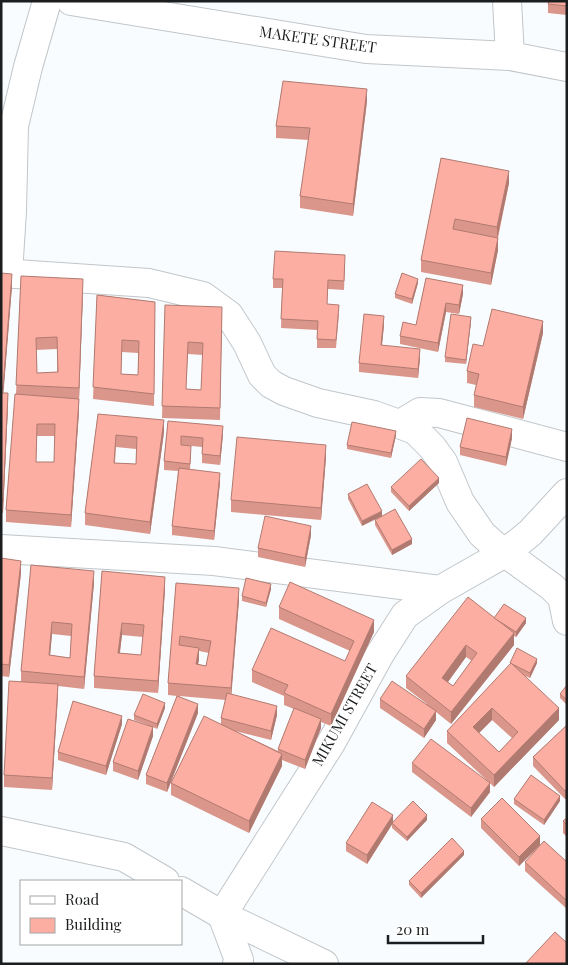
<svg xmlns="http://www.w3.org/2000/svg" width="568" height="965" viewBox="0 0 568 965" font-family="'Playfair Display',serif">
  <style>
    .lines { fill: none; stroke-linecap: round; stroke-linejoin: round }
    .minor-casing { stroke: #c1c6ca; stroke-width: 30 }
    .minor { stroke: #fff; stroke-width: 28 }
    .wall { fill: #da968b; fill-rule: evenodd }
    .shaded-wall { fill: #b17a71 }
    .building { fill: #fdaea2; stroke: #b17a71; fill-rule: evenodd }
    .labels { text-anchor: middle; stroke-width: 4; stroke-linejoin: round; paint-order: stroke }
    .street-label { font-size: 15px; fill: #1b1d1e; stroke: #fff }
  </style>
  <rect width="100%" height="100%" fill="#f9fcfe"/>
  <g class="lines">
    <g class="minor-casing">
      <g id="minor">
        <path d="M71 1 366 49 510 56 567 67"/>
        <path d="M507 1 510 56"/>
        <path d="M1 273 149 283 203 296 229 315 247 343 262 375 271 384 284 391 318 403 374 415 415 430 432 447 443 462 460 502 482 534 493 544 552 587 562 597 567 621"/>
        <path d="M8 274 12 211 14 126 28 67 47 1"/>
        <path d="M400 424 420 412 439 413 567 447"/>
        <path d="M1 549 214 561 440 590"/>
        <path d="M1 831 124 857 165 881"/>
        <path d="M181 891 222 915 324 964"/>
        <path d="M237 964 239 960 222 915 331 743 380 654 405 615 440 590 505 553 530 533 567 493"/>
      </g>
    </g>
    <use href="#minor" class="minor"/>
  </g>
  <g class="wall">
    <path d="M567 1V15L548 13V4Z"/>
    <path d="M367 101 353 216 300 208V196L309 140 276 138V126Z"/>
    <path d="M441 158 509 183 498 238V250L491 285 421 272V260Z"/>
    <path d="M345 264 344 290 328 289 327 304 339 314 336 348H317V330L281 328 282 288H273V279Z"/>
    <path d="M1 273 12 286 3 393 8 405 3 513H1Z"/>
    <path d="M21 276 83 291 79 399V411L71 527 6 522V510L16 394ZM57 349V372L37 373 36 350ZM37 436H55L54 462H36Z"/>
    <path d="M426 278 463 294 459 314 446 312 438 352 400 344V336L416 325Z"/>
    <path d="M418 283 412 304 395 298V294Z"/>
    <path d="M97 295 155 302 154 406 93 399ZM122 352 138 353V375L121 374Z"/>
    <path d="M165 305 222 319 220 420 162 418ZM188 354 203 355 201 390 186 389Z"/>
    <path d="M471 321 466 364 445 362V357Z"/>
    <path d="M384 325 382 345 420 358 418 378 359 372V363Z"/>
    <path d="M543 333 523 419 474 407V395L476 385 467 383V371L483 346Z"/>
    <path d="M98 414 164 432 150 534 85 525V513ZM116 447 136 449V464L115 463Z"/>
    <path d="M168 421 223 434 220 465 202 463V447L181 445 191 455 190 469 220 482 214 540 172 535V526L178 471 164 470V461Z"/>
    <path d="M396 435 391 458 347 449V445Z"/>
    <path d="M512 438 506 466 460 455V447Z"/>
    <path d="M326 457 321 520 231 512V500Z"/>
    <path d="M439 483 409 511 391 492V487Z"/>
    <path d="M367 484 362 526 348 499V494Z"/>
    <path d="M375 520 412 544 392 555 375 525Z"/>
    <path d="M311 535 305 567 258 557V548Z"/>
    <path d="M1 558 21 573 9 677 1 676Z"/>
    <path d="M31 565 94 583 84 689 58 686 52 790 4 787V775L21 682V671ZM52 634 71 636 70 658 50 655Z"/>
    <path d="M102 571 165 589 158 693 94 688V676ZM122 635 143 637 141 655 120 653Z"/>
    <path d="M176 583 239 600 231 694 277 715 271 740 235 731 278 751V749L294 709 284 705V696L252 682V670L345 661 350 651 279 619V607L374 632 331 726 321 722V728L305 769 282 760V766L249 833 171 795V783L221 724V718L226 700 179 696 198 713 167 792 146 784V775L177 696 168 695V683ZM199 651 209 653 206 666 198 664Z"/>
    <path d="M271 589 266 607 242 601V596Z"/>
    <path d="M494 618 526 623 516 637 514 636V645L451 724 436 712V720L424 738 380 708V699L427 704 406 688V676ZM466 657 472 661 453 686 448 682Z"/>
    <path d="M510 663H537L530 678 523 675 559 720 494 787 447 743V731L510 665ZM492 720 512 738 499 752 479 733Z"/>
    <path d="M567 685V705L560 698V694Z"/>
    <path d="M165 708 157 729 153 727V736L138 780 113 771V762L148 725 134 720V715Z"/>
    <path d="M122 724 106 775 58 760V752Z"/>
    <path d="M567 725 565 799 533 766V757Z"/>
    <path d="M412 763 490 792 471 817 412 772Z"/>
    <path d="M514 799 560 801 544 825 514 804Z"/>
    <path d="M567 818V837L563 833V821Z"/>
    <path d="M481 819 540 845 519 866 481 828Z"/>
    <path d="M427 820 407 841 392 828V824L367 864 346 851V843L393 823Z"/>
    <path d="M464 855 421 898 409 885V881Z"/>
    <path d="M525 862H567V909L525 871Z"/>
  </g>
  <g class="shaded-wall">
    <path d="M367 89V101L353 216V204Z"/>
    <path d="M509 171V183L497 239V227Z"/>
    <path d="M498 238V250L491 285V273Z"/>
    <path d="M12 274V286L3 399V387Z"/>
    <path d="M83 279V291L79 400V388Z"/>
    <path d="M418 279V283L412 304V299Z"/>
    <path d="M463 285V294L459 314V305Z"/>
    <path d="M446 303V312L438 352V343Z"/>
    <path d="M384 316V325L381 354V345Z"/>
    <path d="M471 317V321L466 364V360Z"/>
    <path d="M543 321V333L523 419V407Z"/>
    <path d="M420 349V358L418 378V369Z"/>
    <path d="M8 393V405L3 513V501Z"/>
    <path d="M79 399V411L71 527V515Z"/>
    <path d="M164 420V432L150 534V522Z"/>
    <path d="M223 426V434L220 465V456Z"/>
    <path d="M512 429V438L506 466V457Z"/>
    <path d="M396 431V435L391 458V453Z"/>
    <path d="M326 445V457L321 520V508Z"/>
    <path d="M220 473V482L214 540V531Z"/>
    <path d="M439 478V483L409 511V506Z"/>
    <path d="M382 511V516L362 526V521Z"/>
    <path d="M311 526V535L305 567V558Z"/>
    <path d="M412 539V544L392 555V550Z"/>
    <path d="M21 561V573L9 677V665Z"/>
    <path d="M94 571V583L84 689V677Z"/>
    <path d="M165 577V589L158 693V681Z"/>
    <path d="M271 584V589L266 607V603Z"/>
    <path d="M239 588V600L231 700V688Z"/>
    <path d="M526 618V623L516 637V632Z"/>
    <path d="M374 620V632L331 726V714Z"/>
    <path d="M52 622V634L49 667V655Z"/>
    <path d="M122 623V635L118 665V653Z"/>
    <path d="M514 633V645L451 724V712Z"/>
    <path d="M466 645V657L442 690V678Z"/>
    <path d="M199 648V660L196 676V664Z"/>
    <path d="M537 659V663L530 678V673Z"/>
    <path d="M58 684V696L52 790V778Z"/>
    <path d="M165 703V708L157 729V724Z"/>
    <path d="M198 704V713L167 792V783Z"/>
    <path d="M277 706V715L271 740V731Z"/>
    <path d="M492 708V720L473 739V727Z"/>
    <path d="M559 708V720L494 787V775Z"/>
    <path d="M436 711V720L424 738V729Z"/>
    <path d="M122 716V724L106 775V766Z"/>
    <path d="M321 719V728L305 769V760Z"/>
    <path d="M153 727V736L138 780V771Z"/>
    <path d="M282 754V766L249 833V821Z"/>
    <path d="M490 783V792L471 817V808Z"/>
    <path d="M567 789V798L565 799V791Z"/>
    <path d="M560 796V801L544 825V820Z"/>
    <path d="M393 815V823L367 864V855Z"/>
    <path d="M427 815V820L407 841V837Z"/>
    <path d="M540 836V845L519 866V857Z"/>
    <path d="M464 851V855L421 898V893Z"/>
  </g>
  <g class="building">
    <path d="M549 1H567V6L548 4Z"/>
    <path d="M283 81 367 89 353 204 300 196 310 128 276 126Z"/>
    <path d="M441 158 509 171 497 227 455 219 453 229 498 238 491 273 421 260Z"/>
    <path d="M275 251 345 255 344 281 328 280 327 304 339 305 336 340 317 339 318 321 281 319 283 279H273Z"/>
    <path d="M1 273 12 274 3 387H1Z"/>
    <path d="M402 273 418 279 412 299 395 294Z"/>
    <path d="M21 276 83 279 79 388 16 385ZM57 337 58 372 37 373 36 338Z"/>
    <path d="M426 278 463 285 459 305 446 303 438 343 400 336 403 322 416 325Z"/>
    <path d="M97 295 155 302 154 394 93 387ZM122 340 139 341 138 375 121 374Z"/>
    <path d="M165 305 222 307 220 408 162 406ZM188 342 203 343 201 390 186 389Z"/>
    <path d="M492 309 543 321 523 407 474 395 479 374 467 371 473 344 483 346Z"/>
    <path d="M364 314 384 316 381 345 420 349 418 369 359 363Z"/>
    <path d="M451 314 471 317 466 360 445 357Z"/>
    <path d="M1 393H8L3 501H1Z"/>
    <path d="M15 394 79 399 71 515 6 510ZM37 424H55L54 462H36Z"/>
    <path d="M98 414 164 420 150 522 85 513ZM116 435 137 437 136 464 114 463Z"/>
    <path d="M467 418 512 429 506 457 460 447Z"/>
    <path d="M168 421 223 426 220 456 202 454 203 438 181 436V445L191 446 190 464 164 461Z"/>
    <path d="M352 422 396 431 391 453 347 445Z"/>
    <path d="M237 437 326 445 321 508 231 500Z"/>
    <path d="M421 459 439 478 409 506 391 487Z"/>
    <path d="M179 468 220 473 214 531 172 526Z"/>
    <path d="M367 484 382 511 362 521 348 494Z"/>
    <path d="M395 509 412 539 392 550 375 520Z"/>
    <path d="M265 516 311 526 305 558 258 548Z"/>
    <path d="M1 558 21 561 9 665 1 664Z"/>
    <path d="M31 565 94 571 84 677 21 671ZM52 622 72 624 70 658 49 655Z"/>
    <path d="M102 571 165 577 158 681 94 676ZM122 623 144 625 141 655 118 653Z"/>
    <path d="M246 578 271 584 266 603 242 596Z"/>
    <path d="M290 582 374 620 331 714 284 693 288 685 252 670 271 628 345 661 354 641 279 607Z"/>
    <path d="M176 583 239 588 231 688 168 683ZM180 636 211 641 206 666 196 664 199 648 179 645Z"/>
    <path d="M468 597 514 633 451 712 406 676ZM466 645 477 653 453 686 442 678Z"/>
    <path d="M504 604 526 618 516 632 494 618Z"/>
    <path d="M517 648 537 659 530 673 510 663Z"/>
    <path d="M511 663 559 708 494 775 447 731ZM492 708 518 732 499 752 473 727Z"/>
    <path d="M9 681 58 684 52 778 4 775Z"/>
    <path d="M392 681 436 711 424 729 380 699Z"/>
    <path d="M567 685V700L560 694Z"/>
    <path d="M227 693 277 706 271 731 221 718Z"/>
    <path d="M143 694 165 703 157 724 134 715Z"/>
    <path d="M177 696 198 704 167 783 146 775Z"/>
    <path d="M73 701 122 716 106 766 58 752Z"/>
    <path d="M294 708 321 719 305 760 278 749Z"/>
    <path d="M204 716 282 754 249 821 171 783Z"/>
    <path d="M128 719 153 727 138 771 113 762Z"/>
    <path d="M567 725V789L565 791 533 757Z"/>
    <path d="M431 739 490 783 471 808 412 763Z"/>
    <path d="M531 775 560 796 544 820 514 799Z"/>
    <path d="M502 798 540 836 519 857 481 819Z"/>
    <path d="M413 801 427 815 407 837 392 823Z"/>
    <path d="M372 802 393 815 367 855 346 843Z"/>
    <path d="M567 818V825L563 821Z"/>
    <path d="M452 838 464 851 421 893 409 881Z"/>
    <path d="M544 841 567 862V901L525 862Z"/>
    <path d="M555 932 567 943V963L566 964H525Z"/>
  </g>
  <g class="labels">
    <g class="street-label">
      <text transform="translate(318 40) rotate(8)" y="5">MAKETE STREET</text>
      <text transform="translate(345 715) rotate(-60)" y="5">MIKUMI STREET</text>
    </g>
  </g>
  <rect width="568" height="965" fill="none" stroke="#1b1d1e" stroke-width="5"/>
  <rect x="20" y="880" width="162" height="65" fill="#ffffff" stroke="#a4a5a5"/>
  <rect x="30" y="896" width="25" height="8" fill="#ffffff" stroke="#a4a5a5"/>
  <text x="65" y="905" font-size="15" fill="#1b1d1e">Road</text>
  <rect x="30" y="918" width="25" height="15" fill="#fdaea2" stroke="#a4a5a5"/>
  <text x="65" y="930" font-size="15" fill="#1b1d1e">Building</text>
  <path d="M388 935v8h95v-8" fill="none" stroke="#1b1d1e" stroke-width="2.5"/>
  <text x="396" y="935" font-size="15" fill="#1b1d1e" stroke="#ffffff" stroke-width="4" paint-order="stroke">20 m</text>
</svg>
